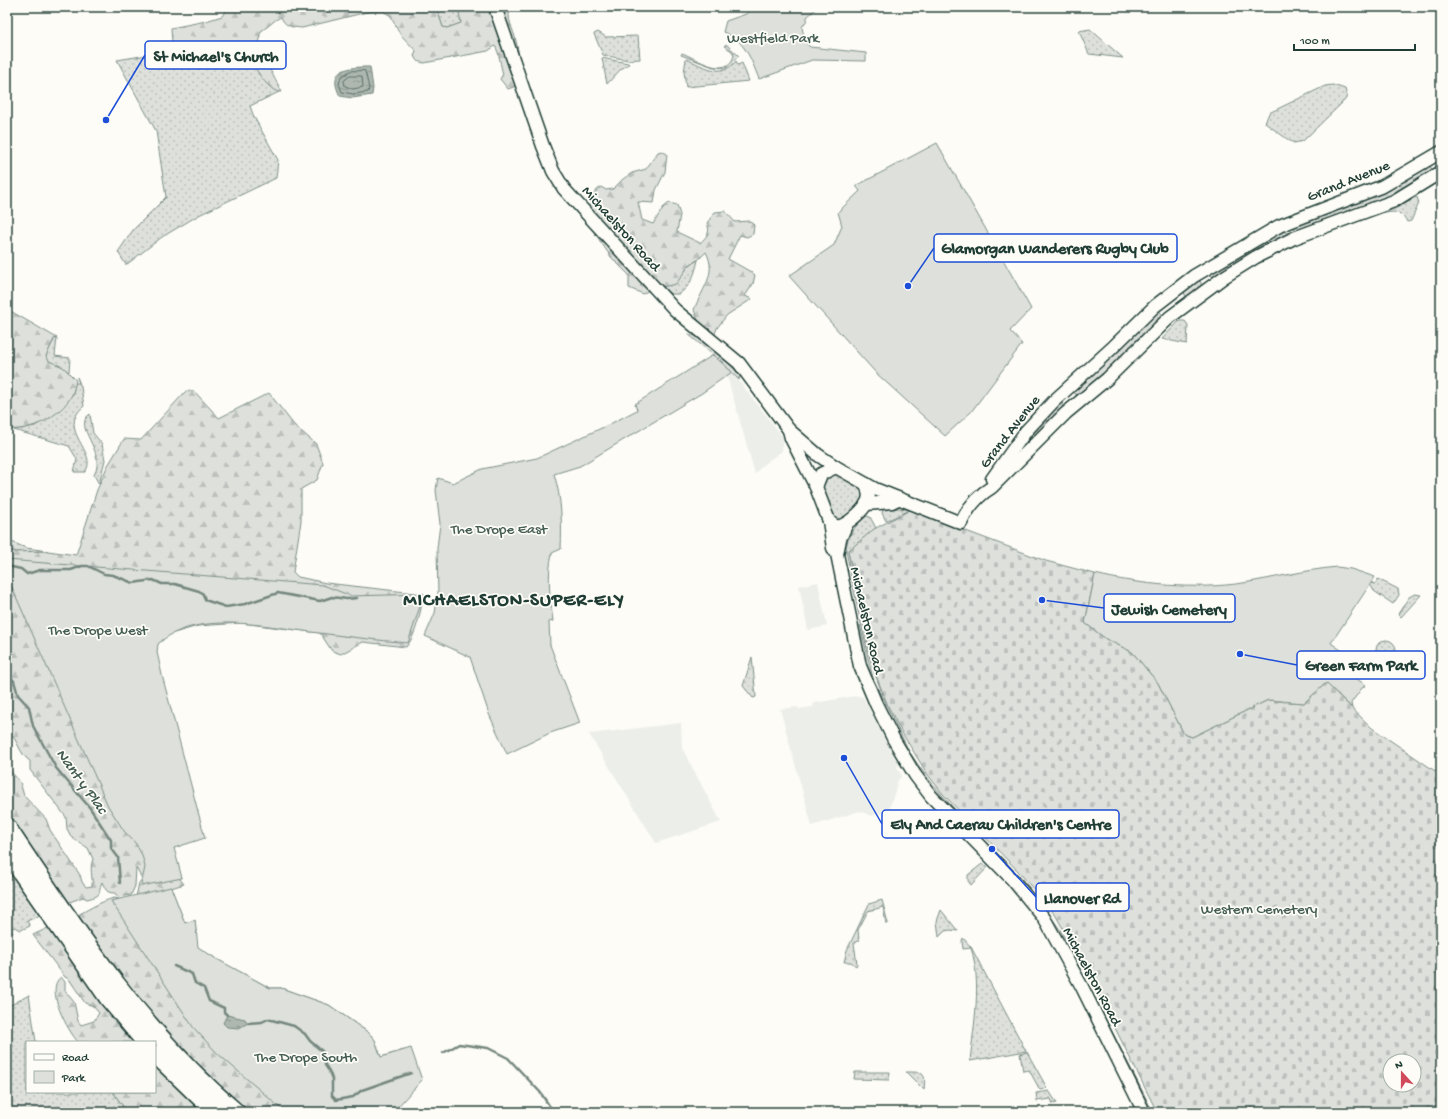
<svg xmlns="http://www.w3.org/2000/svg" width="1448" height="1119" viewBox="0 0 1448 1119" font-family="'Gochi Hand',sans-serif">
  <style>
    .built { fill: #eceee9 }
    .grass { fill: url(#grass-dots); stroke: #7e8e88 }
    .forest { fill: url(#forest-firs); stroke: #7e8e88 }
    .cemetery { fill: url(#cemetery-stones); stroke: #7e8e88; fill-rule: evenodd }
    .park { fill: #dde0db; stroke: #7e8e88 }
    .water { fill: url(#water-ripples); stroke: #75877f }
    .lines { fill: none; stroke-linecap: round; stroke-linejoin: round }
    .shore { stroke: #586e66; stroke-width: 1 }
    .stream { stroke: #75877f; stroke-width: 2.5 }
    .minor-casing { stroke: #1f3d34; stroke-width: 15 }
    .highway-casing { stroke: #1f3d34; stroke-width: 20 }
    .minor { stroke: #fdfcf7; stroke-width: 12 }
    .highway { stroke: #fdfcf7; stroke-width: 17 }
    .labels { text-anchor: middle; stroke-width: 3.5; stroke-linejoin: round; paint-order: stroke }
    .park-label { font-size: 15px; fill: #455e55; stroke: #fdfcf7 }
    .street-label { font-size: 15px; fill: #1f3d34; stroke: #fdfcf7 }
    .water-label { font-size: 16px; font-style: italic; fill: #435c53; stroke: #fdfcf7 }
    .district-label { font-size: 19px; font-weight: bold; letter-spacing: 1px; fill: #1f3d34; stroke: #fdfcf7 }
    .leader { fill: none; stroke: #1d4ed8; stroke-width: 1.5 }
    .callout-dot { fill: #1d4ed8; stroke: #fdfcf7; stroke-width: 1.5 }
    .callout { fill: #fdfcf7; stroke: #1d4ed8; stroke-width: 1.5 }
    .callout-label { font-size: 16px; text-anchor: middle; font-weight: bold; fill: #1f3d34 }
  </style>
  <defs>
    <pattern id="grass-dots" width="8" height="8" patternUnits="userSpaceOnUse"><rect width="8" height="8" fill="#dde0db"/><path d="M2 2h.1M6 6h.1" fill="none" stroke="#bdc1bd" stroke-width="1.8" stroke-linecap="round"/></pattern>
    <pattern id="forest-firs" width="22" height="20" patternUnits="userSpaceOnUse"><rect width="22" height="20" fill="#dde0db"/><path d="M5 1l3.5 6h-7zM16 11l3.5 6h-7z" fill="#bdc1bd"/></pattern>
    <pattern id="cemetery-stones" width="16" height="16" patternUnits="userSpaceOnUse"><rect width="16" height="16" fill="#dde0db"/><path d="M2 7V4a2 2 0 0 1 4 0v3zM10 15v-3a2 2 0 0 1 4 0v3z" fill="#bdc1bd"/></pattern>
    <pattern id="water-ripples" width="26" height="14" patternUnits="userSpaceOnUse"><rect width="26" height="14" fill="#aeb8b1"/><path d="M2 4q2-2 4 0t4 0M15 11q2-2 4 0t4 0" fill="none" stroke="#8d9791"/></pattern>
  </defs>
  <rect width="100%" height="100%" fill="#fdfcf7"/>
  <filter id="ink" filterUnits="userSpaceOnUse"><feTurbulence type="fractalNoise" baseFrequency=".025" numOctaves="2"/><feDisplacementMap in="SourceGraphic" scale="8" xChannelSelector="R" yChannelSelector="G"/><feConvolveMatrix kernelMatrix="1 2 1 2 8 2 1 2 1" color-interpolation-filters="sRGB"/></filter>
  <g filter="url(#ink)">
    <g class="built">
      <path d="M732 372 783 437 782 451 764 464 755 474 727 376Z"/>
      <path d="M818 582 827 626 808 630 799 586Z"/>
      <path d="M856 696 863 697 899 765 897 767 902 776 898 780 889 811 871 816 860 811 812 826 780 709 797 707 799 709 813 707 814 703Z"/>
      <path d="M681 723 682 748 721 822 656 843 589 734Z"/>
    </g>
    <g class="grass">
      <path d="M436 7H458L461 23 447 28 443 27Z"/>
      <path d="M1090 29 1123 58 1089 54 1079 31Z"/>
      <path d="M598 32 606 37 638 36 640 59 628 60 603 55 594 34Z"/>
      <path d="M726 44 739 56 726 68 713 67 681 55 682 53C696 58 726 80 734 56L732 51 724 46Z"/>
      <path d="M219 48H244L273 89 279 92 250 106 254 117 278 160 276 178 199 215 162 237 126 265 118 252 133 230 166 197 156 131 117 60 160 53 173 57 178 66 183 67 187 61Z"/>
      <path d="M602 58 628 63 629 64 621 69 607 84Z"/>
      <path d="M686 59C704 66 722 79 736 61L738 65 742 63 749 81 686 87 684 72Z"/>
      <path d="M1333 85 1345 89 1347 96 1345 100 1303 141 1294 143 1290 141 1265 123 1269 113 1325 86Z"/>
      <path d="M1428 163 1435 174 1402 194 1296 232 1293 226Z"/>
      <path d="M1417 197 1419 203 1411 221 1407 222C1403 212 1395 211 1386 213L1413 198Z"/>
      <path d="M1283 229 1287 234V237L1238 265 1232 255Z"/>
      <path d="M1228 257 1234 267 1214 278 1209 273Z"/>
      <path d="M698 260C695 274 691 286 679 294H671L667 291 665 293 658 286 679 279 689 265Z"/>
      <path d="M1197 280 1201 282V288L1189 298 1186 297 1183 290Z"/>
      <path d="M1157 309 1166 318 1081 396 1075 394 1073 389Z"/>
      <path d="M1179 321H1185L1188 325 1187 344 1162 339Z"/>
      <path d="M688 334 696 336 722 356 718 359Z"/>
      <path d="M57 338 55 356 70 358 69 372 49 361 46 356 54 339Z"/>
      <path d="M723 357 739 374 740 376 739 380 720 360Z"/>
      <path d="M77 377 81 387 84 406C55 430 100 452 85 472H74L77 459 69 446 14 430 35 426 46 419 73 394 75 383H79Z"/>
      <path d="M1061 402 1065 408 1020 453 1018 452 1035 427Z"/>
      <path d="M90 414 93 433 102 444 105 460 99 484 94 475C108 451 71 427 90 414Z"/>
      <path d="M834 473 862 487 864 501 843 521 834 519 822 489 824 478Z"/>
      <path d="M898 508 910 510 886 521 882 513 883 510Z"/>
      <path d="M867 516 870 517 876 528 848 551 873 668 888 706C865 657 857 604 846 551 846 537 856 524 867 516Z"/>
      <path d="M7 540 26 548 48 551 15 552 7 549Z"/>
      <path d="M1378 579 1398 589 1399 595 1393 604 1374 591 1371 586 1372 583 1375 584Z"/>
      <path d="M1415 594 1421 595 1401 617 1398 614 1409 597Z"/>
      <path d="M860 625 873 678 908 749 905 750 871 683 856 626Z"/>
      <circle cx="1386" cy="650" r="10"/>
      <path d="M752 657 756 697 753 698 743 686Z"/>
      <path d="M911 754C932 788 961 815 988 844L986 846 934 792 908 755Z"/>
      <path d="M996 852 1030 888 1028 890 994 854Z"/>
      <path d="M7 864 41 915 27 921 30 926 21 930 15 927 11 929 13 933 7 937Z"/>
      <path d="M982 864 988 867 971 885 968 881V875Z"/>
      <path d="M1036 895 1061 931 1153 1112H1149L1033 897Z"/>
      <path d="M882 900 888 923 886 924 883 907 868 911 858 930 859 940 854 943 857 964 856 966 851 962H844L847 950 869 904Z"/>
      <path d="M941 910 958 931 950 930 945 931 939 937 937 921Z"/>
      <path d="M963 938 971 947 1026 1051 970 1061C974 1024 982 983 971 948L963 949 962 941Z"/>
      <path d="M29 995 36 1042H27V1092H113L127 1112H7V1007Z"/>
      <path d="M1027 1052 1047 1088 1040 1090 1029 1070 1023 1071 1020 1054Z"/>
      <path d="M855 1072H890L889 1080 854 1079Z"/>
      <path d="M906 1072C924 1072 926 1072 924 1090Z"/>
      <path d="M1049 1091 1057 1103 1053 1104 1051 1099 1037 1101 1036 1093Z"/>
    </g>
    <g class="forest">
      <path d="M229 7H436L443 27 447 28 461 23 458 7H511C505 17 514 30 516 41 520 56 520 70 519 85L508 89 500 79 503 74C500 65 500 54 495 46L488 51 424 63 417 61 414 56 416 51 400 34 391 16 383 11 367 12 302 28C292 27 285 27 281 17 273 20 269 27 261 31 254 46 275 78 282 92 266 93 251 60 244 48 224 48 196 49 183 67L178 66 173 57 171 28 206 21 222 16Z"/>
      <path d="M662 151 667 154 665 172 656 190 654 203 638 202 642 220 653 224 663 208 669 203 677 205 680 215 677 232 700 243C707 236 711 233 707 223L715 212 725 211 735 222 749 221 754 225 753 234 747 237 740 235 728 259 751 272 755 275 753 284 745 296 752 299 727 315 717 328 714 336 700 325 694 310C701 290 718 274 706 252L699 259 689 265 676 284 662 287 655 286 643 294 629 288V275L611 257 587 222C589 211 590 193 601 187L606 190 613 189 623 179 632 173 646 169 658 152Z"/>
      <path d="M7 309 57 338 54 339 46 356 49 361 63 367 76 380C75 385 74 390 72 395 61 416 31 432 7 429Z"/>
      <path d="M186 391H194L219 418 269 393 294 425 316 444 323 463 317 480 301 489V521L293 572 298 577 326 583 424 594C421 609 416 637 406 647L363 642 341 654 332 651 320 633 241 623 198 626 167 635 158 644 153 646 173 834 175 873 184 884 171 888 185 923 195 920 197 947 215 958 211 960 136 897 139 883 142 879 136 868 135 886 131 895 118 897 115 893C106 893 106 890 102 882 97 894 104 895 87 899L83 897 67 903 7 814V767L20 782 24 796 46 819 50 830 80 875 82 882 86 887 92 886C93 876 89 869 93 859L88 848 72 838 67 829 66 817 30 770V761C18 753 19 740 7 730V549L15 552 48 551 76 555 97 490 107 467 124 439 141 440Z"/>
      <path d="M114 898 119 899 129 912 270 988H281L329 1005 369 1033 375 1040 381 1057 404 1050 393 1112H245C178 1057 127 985 74 917 88 910 99 902 114 898Z"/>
      <path d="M50 927 136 1042H78C68 1031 44 988 61 977L65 982V991L74 1002 78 1021 81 1025 94 1021 99 1013 93 1006 85 1003 69 979 65 977 33 935Z"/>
      <path d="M155 1063 205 1112H127L113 1092H155Z"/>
    </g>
    <path class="cemetery" d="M910 510 1046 561 1095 574 1085 623 1106 639 1132 652 1139 660 1158 683 1184 734 1192 737 1268 700 1304 703 1326 683 1372 728 1441 775V1112H1157L1085 968 1056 916 1019 872 943 794 928 775 902 733 888 706 873 668 848 551 874 529ZM1390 1061H1414V1085H1390Z"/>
    <g class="park">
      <path d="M752 7H818L807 17V20L802 27 805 42 810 47 866 53V61L812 60 759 79C751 59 745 40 723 32L726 21 746 14Z"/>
      <path d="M937 143 1031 309 1010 331 1022 344 971 412 945 436 876 373 789 276 834 245 842 226 838 212 860 191 856 186Z"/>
      <path d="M713 355 732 372 702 393 580 466 554 474C562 499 562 524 561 549L552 553C547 576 550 598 553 621L549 622 550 645 580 723 550 733 507 754 489 714 470 657 425 636 435 613 438 595 437 548 440 524 436 490 438 478 453 483 482 469 537 458 608 425 637 410 635 404Z"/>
      <path d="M7 560 323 585 351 596 424 594 408 643C375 640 343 636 311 632 266 626 194 610 158 644L157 652 162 675 205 838 174 848 182 878 141 886 145 867 142 855 136 844 124 831 108 806 7 576Z"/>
      <path d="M1337 567 1351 569 1375 577 1331 643 1348 655 1340 668 1366 685 1362 688 1351 703 1352 708 1326 683 1304 703 1268 700 1192 737 1184 734 1158 683 1139 660 1132 652 1106 639 1085 623 1095 574C1140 585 1197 590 1243 583 1275 578 1305 570 1337 567Z"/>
      <path d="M171 887 185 923 195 920 198 947 215 958 270 988H281L329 1005 369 1033 375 1040 381 1057 411 1048 422 1080 393 1112H285L217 1053 193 1027 111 901Z"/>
    </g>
    <g class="water">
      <path d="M362 67H370L373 88 372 95 352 98 340 96C329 74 340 68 362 67Z"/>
      <path d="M227 1015 245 1019 248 1023 239 1028 227 1027 223 1023Z"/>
    </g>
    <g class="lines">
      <g class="shore">
        <path d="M365 71 369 88 368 92 353 94 342 92 339 84 341 77 350 71Z"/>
        <path d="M350 76H362L363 87 353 89 345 86 344 81Z"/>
      </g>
      <g class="stream">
        <path d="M7 566 21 569 27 574 40 570H71L82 566H88L104 574 113 575 133 583 153 580 162 584H175L199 591 203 594 205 600 226 607 245 604 278 593 320 601 332 597 347 599 357 598"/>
        <path d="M7 674 14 681 18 695 29 707 33 726 56 768 90 808 111 840V848L118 857 120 883"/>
        <path d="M174 966 192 974 195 983 204 988 209 1001 224 1008V1012L227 1015"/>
        <path d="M248 1023 262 1022 268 1019 294 1026 305 1034 310 1041 323 1052 325 1065 329 1071 332 1079V1096L336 1100 353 1097 362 1090 411 1073"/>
        <path d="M443 1053 459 1044 488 1048 508 1058 540 1092 552 1110"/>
      </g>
      <g class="minor-casing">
        <g id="minor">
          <path d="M495 7 543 146 553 171 564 189 675 310 739 363 789 430 818 455 836 467 875 489 961 523C968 507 977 496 992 487L1066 413 1107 379 1170 317 1224 277 1256 257 1294 238 1394 201 1441 172"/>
          <path d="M789 430 791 438 816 487 829 521C832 524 836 527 840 526 849 524 866 508 868 500 870 494 868 489 866 484"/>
          <path d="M992 479 1026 431 1055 400 1111 349 1155 306 1194 276 1279 226 1383 186 1441 152"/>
          <path d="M816 487 821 474 836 467"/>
          <path d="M866 504 892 502 898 499"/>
          <path d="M829 521 833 548 837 554 860 666 876 704 894 740 915 775 931 796 1012 879 1044 918 1082 987 1144 1112"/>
          <path d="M837 554 840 539 847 523"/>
        </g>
      </g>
      <g class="highway-casing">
        <g id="highway">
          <path d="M7 827C75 929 142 1032 236 1112"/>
          <path d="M7 852 108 998 145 1042"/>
          <path d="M155 1054 215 1112"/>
        </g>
      </g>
      <use href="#minor" class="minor"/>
      <use href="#highway" class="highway"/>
    </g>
  </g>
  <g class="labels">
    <g class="park-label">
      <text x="773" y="42">Westfield Park</text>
      <text x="499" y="533">The Drope East</text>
      <text x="98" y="634">The Drope West</text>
      <text x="1259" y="913">Western Cemetery</text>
      <text x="306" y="1061">The Drope South</text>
    </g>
    <g class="street-label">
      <text transform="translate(1348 180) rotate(-22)" y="5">Grand Avenue</text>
      <text transform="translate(622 228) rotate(48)" y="5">Michaelston Road</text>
      <text transform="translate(1009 431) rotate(-52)" y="5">Grand Avenue</text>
      <text transform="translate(868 620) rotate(77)" y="5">Michaelston Road</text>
      <text transform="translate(1093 976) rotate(62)" y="5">Michaelston Road</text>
    </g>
    <g class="water-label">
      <text transform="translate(83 780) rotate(54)" y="6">Nant y Plac</text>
    </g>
    <g class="district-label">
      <text x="514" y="605">MICHAELSTON-SUPER-ELY</text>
    </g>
  </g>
  <path class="leader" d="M106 120L145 55M908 286L934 248M1042 600L1104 608M1240 654L1297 665M844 758L882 824M992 849L1036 897"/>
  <g class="callout-dot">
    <circle cx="106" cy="120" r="4"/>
    <circle cx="908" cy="286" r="4"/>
    <circle cx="1042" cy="600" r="4"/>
    <circle cx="1240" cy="654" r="4"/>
    <circle cx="844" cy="758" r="4"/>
    <circle cx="992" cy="849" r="4"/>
  </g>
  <g class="callout">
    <rect x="145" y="41" width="141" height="28" rx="4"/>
    <rect x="934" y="234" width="243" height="28" rx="4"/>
    <rect x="1104" y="594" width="131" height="28" rx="4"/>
    <rect x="1297" y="651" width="128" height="28" rx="4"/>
    <rect x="882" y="810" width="237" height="28" rx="4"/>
    <rect x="1036" y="883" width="93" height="28" rx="4"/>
  </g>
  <g class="callout-label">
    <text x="216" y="61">St Michael's Church</text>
    <text x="1055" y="253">Glamorgan Wanderers Rugby Club</text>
    <text x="1169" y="614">Jewish Cemetery</text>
    <text x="1361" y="670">Green Farm Park</text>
    <text x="1001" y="829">Ely And Caerau Children's Centre</text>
    <text x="1082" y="903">Llanover Rd</text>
  </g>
  <rect width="1448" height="1119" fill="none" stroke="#fdfcf7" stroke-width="24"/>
  <rect x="12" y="12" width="1424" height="1095" fill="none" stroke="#1f3d34" stroke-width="1.5" filter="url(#ink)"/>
  <rect x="26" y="1041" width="130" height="52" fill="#fdfcf7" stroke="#a4b0a9"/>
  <rect x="34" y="1054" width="20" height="6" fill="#fdfcf7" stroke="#a4b0a9"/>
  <text x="62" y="1061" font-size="12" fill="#1f3d34">Road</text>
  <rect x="34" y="1071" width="20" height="12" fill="#dde0db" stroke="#a4b0a9"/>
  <text x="62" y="1081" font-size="12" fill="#1f3d34">Park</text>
  <g transform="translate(1402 1073) rotate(339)"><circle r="19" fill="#fdfcf7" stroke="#a4b0a9"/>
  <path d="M0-3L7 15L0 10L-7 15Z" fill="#d1495b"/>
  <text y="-6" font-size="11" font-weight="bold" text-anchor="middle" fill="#1f3d34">N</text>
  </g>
  <path d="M1294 44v6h121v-6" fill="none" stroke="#1f3d34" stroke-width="2"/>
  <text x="1300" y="44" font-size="12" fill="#1f3d34" stroke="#fdfcf7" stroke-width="3" paint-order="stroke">100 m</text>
</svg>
